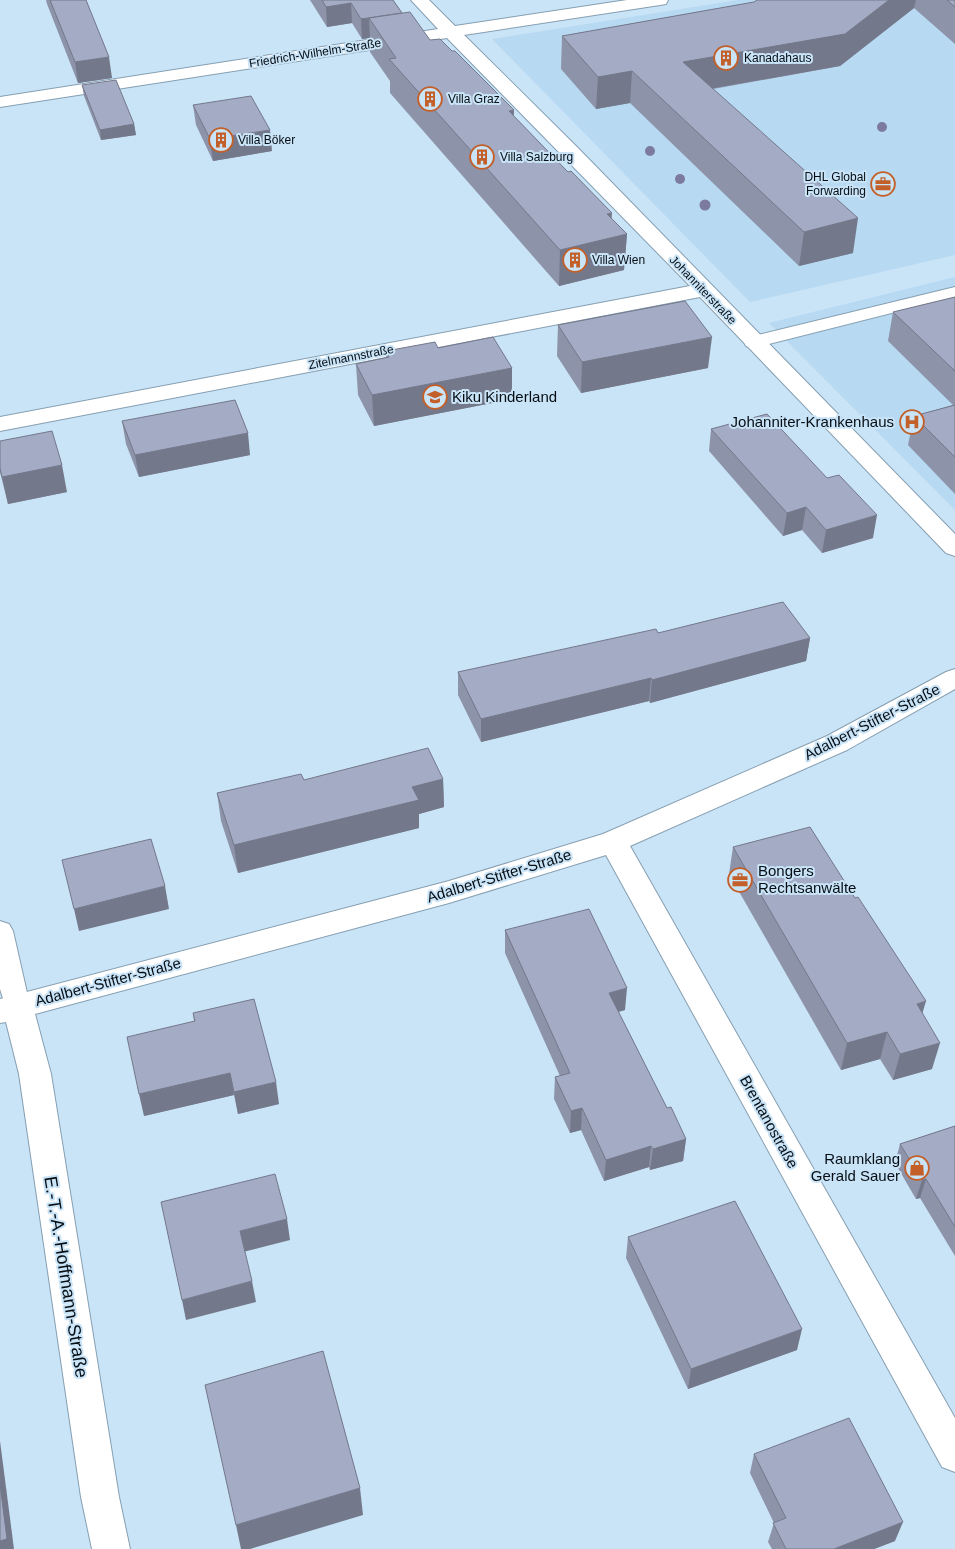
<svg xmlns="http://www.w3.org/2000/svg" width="955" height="1549" viewBox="0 0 955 1549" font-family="Arial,sans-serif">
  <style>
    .built { fill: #b7d9f1 }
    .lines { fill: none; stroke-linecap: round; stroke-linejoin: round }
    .service-casing { stroke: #869fb1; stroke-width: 2 }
    .minor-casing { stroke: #869fb1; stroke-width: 2 }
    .service { fill: #fff; fill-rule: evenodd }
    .minor { fill: #fff; fill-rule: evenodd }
    .tree { fill: #7c7b9d }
    .wall { fill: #8d93a9 }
    .shaded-wall { fill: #73788a }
    .building { fill: #a4abc5; stroke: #73788a }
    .labels { text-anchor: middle; stroke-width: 4; stroke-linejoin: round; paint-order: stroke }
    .far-street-label { font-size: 12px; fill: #060e14; stroke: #c9e3f7 }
    .far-poi-label { font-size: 12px; fill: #060e14; stroke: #c9e3f7; text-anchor: start }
    .poi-label { font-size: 15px; fill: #060e14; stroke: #c9e3f7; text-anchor: start }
    .street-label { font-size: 15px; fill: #060e14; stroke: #c9e3f7 }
    .near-street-label { font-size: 18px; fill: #060e14; stroke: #c9e3f7 }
  </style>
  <rect width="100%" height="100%" fill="#c9e3f7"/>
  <g class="built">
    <path d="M738 0H955V255L750 302 492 39Z"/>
    <path d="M955 277V510L769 323Z"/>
  </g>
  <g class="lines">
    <g class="service-casing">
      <g id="service">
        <path d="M955 287V297L753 348 746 346 744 342 746 338Z"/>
        <path d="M0 921 9 924 13 931 30 1006 26 1014 17 1017 8 1014 0 989Z"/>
      </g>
    </g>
    <g class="minor-casing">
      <g id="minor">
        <path d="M411 0H429L455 26 627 0H668L666 4 660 5 464 35 577 147 955 534V556L946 553 700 297 0 431V417L690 286 447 38 0 107V97L438 29Z"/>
        <path d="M955 669V689L847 750 630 846 955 1418V1472L942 1467 606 855 449 903 35 1014 51 1074 119 1497 130 1549H92L81 1497 19 1074 6 1022 0 1023V999L449 881 603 834 827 736 946 672Z"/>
      </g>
    </g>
    <use href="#service" class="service"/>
    <use href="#minor" class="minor"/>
  </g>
  <g class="tree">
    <circle cx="882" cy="127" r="5"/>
    <circle cx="650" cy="151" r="5"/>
    <circle cx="680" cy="179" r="5"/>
    <circle cx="705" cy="205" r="5.5"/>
  </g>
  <g class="wall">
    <path d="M46 0H86L112 78 78 83 47 4Z"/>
    <path d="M310 0H393L402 13 430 40 452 51 514 110 513 116 627 234 624 270 559 286 390 93V81L370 52V38L362 39 352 23 327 27Z"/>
    <path d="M757 0H955V44L914 8 840 66 713 89 853 253 799 266 630 103 596 109 561 69 562 36 754 2Z"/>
    <path d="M82 85 134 124 136 135 101 140 84 96Z"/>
    <path d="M193 105 272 151 213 161 196 125Z"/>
    <path d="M955 297V494L908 445 914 416 953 405 888 341 893 312Z"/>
    <path d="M558 325 708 368 581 393 557 356Z"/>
    <path d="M386 351 512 368V399L374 426 358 395 356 364 386 358Z"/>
    <path d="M122 421 250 455 139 477 126 444Z"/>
    <path d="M711 429 873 538 822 553 802 530 783 536 709 451Z"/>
    <path d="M0 441 67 492 8 504 0 472Z"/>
    <path d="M658 633 810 638 806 661 650 703 649 701 481 742 458 695V672Z"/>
    <path d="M443 779 444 807 419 814V828L238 873 221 821 217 793 304 780Z"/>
    <path d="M733 847 922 1014 932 1069 893 1080 880 1059 841 1070 729 874Z"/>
    <path d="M505 930 625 1010 618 1012 667 1108 686 1139 683 1161 650 1170 649 1167 604 1181 581 1130 570 1133 554 1099 555 1077 560 1076 505 953Z"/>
    <path d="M193 1013 279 1104 238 1114 234 1095 144 1116 194 1021Z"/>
    <path d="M955 1126V1256L920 1198 916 1199 895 1163 900 1144Z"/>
    <path d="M628 1237 797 1350 688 1389 626 1258Z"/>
    <path d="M754 1454 895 1541 874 1549H772L768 1542 774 1523 750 1473Z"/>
  </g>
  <g class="shaded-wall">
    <path d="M889 0H916L914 8 840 66 680 94 683 62Z"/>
    <path d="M351 3 352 23 327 27 326 7Z"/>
    <path d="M402 13 403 33 369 18 370 38 362 39 361 19Z"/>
    <path d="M109 57 112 78 78 83 75 62Z"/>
    <path d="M632 71 630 103 596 109 598 77Z"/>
    <path d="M514 110 513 145 509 111Z"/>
    <path d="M134 124 136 135 101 140 100 130Z"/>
    <path d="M270 130 272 151 213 161 210 139Z"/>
    <path d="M612 213 610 238 627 234 624 270 559 286 560 250 607 214Z"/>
    <path d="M858 218 853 253 799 266 804 232Z"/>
    <path d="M712 337 708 368 581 393 582 362Z"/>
    <path d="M512 368V399L374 426 372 395Z"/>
    <path d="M248 433 250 455 139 477 135 455Z"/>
    <path d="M62 465 67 492 8 504 2 477Z"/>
    <path d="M806 507 802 530 783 536 787 513Z"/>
    <path d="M877 515 873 538 822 553 826 530Z"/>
    <path d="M810 638 806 661 650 703 652 680Z"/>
    <path d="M651 678 649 701 481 742V719Z"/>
    <path d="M443 779 444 807 419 814V828L238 873 234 845 412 787Z"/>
    <path d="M165 886 169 909 79 931 74 909Z"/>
    <path d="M627 988 625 1010 607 1015 609 993Z"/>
    <path d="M926 1001 918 1028 917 1004Z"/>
    <path d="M887 1032 880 1059 841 1070 847 1043Z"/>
    <path d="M940 1043 932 1069 893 1080 900 1054Z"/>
    <path d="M230 1073 234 1095 144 1116 139 1094Z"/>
    <path d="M276 1082 279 1104 238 1114 234 1092Z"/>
    <path d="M582 1108 581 1130 570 1133 571 1111Z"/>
    <path d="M686 1139 683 1161 650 1170 653 1149Z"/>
    <path d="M651 1146 649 1167 604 1181 606 1160Z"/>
    <path d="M926 1179 920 1198 916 1199 922 1180Z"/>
    <path d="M287 1219 290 1240 243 1252 240 1231Z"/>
    <path d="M252 1281 256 1302 186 1320 182 1300Z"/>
    <path d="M802 1329 797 1350 688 1389 691 1369Z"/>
    <path d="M0 1441 14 1549H0Z"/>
    <path d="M360 1488 363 1515 250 1549H241L236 1525Z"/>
    <path d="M903 1522 895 1541 874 1549H834Z"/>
  </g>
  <g class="building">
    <path d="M50 0H86L109 57 75 62Z"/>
    <path d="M322 0H393L402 13 361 19 351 3 326 7Z"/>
    <path d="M757 0H889L845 34 683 62 858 218 804 232 632 71 598 77 562 36 754 2Z"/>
    <path d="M947 0H955V7Z"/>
    <path d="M410 12 430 40 440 39 452 51H455L514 110 509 111 568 172 571 171 612 213 607 214 627 234 560 250 389 59 396 58 369 18Z"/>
    <path d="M116 80 134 124 100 130 82 85Z"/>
    <path d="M251 96 270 130 210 139 193 105Z"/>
    <path d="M955 297V371L893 312Z"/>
    <path d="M685 301 712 337 582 362 558 325Z"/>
    <path d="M493 337 512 368 372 395 356 364 389 357 386 351 435 342 438 348Z"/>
    <path d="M235 400 248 433 135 455 122 421Z"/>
    <path d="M955 405V457L914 416Z"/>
    <path d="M767 414 827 478 839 475 877 515 826 530 806 507 787 513 711 429Z"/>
    <path d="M52 431 62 465 2 477 0 468V441Z"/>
    <path d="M783 602 810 638 652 680 651 678 481 719 458 672 656 629 658 633Z"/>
    <path d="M428 748 443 779 412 787 419 800 234 845 217 793 301 774 304 780Z"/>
    <path d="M810 827 855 898 858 897 926 1001 917 1004 940 1043 900 1054 887 1032 847 1043 733 847Z"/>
    <path d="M151 839 165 886 74 909 62 860Z"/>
    <path d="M589 909 627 988 609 993 667 1108 671 1107 686 1139 653 1149 651 1146 606 1160 582 1108 571 1111 555 1077 570 1073 505 930Z"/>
    <path d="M254 999 276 1082 234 1092 230 1073 139 1094 127 1037 195 1021 193 1013Z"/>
    <path d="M955 1126V1227L926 1179 922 1180 900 1144Z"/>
    <path d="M275 1174 287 1219 240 1231 252 1281 182 1300 161 1202Z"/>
    <path d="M735 1201 802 1329 691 1369 628 1237Z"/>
    <path d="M323 1351 360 1488 236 1525 205 1385Z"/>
    <path d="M849 1418 903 1522 834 1549H786L773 1523 786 1518 754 1454Z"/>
    <path d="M0 1484 7 1539 0 1541Z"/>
  </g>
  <defs>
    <g id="building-ring" transform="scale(1.25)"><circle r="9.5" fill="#c9e3f7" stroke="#c35f29" stroke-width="1.5"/><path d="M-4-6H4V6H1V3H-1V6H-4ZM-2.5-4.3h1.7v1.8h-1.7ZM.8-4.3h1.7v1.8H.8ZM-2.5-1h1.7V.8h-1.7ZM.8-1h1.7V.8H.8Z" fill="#c35f29"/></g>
    <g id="office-ring" transform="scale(1.25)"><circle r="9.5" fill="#c9e3f7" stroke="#c35f29" stroke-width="1.5"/><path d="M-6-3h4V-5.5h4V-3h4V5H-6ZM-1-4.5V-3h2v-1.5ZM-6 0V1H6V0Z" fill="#c35f29"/></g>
    <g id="school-ring" transform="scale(1.25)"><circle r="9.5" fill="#c9e3f7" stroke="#c35f29" stroke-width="1.5"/><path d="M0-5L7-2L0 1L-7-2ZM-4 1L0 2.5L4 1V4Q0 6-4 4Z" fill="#c35f29"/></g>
    <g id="hospital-ring" transform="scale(1.25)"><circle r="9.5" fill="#c9e3f7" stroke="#c35f29" stroke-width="1.5"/><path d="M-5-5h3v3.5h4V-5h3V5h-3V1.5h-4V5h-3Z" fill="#c35f29"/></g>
    <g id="shop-ring" transform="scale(1.25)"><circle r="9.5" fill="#c9e3f7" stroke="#c35f29" stroke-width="1.5"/><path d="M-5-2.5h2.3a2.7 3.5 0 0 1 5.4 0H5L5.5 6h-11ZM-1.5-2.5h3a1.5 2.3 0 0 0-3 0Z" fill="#c35f29"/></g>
  </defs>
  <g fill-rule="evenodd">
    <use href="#building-ring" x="726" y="58"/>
    <use href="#building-ring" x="430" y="99"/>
    <use href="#building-ring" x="221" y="140"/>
    <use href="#building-ring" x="482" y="157"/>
    <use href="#office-ring" x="883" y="184"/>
    <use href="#building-ring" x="575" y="260"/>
    <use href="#school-ring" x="435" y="397"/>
    <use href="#hospital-ring" x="912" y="422"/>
    <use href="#office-ring" x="740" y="880"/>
    <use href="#shop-ring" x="917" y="1168"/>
  </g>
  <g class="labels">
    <g class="far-street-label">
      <text transform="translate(315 53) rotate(-9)" y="4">Friedrich-Wilhelm-Straße</text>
      <text transform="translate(703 290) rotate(46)" y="4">Johanniterstraße</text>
      <text transform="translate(351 357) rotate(-11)" y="4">Zitelmannstraße</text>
    </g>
    <g class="far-poi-label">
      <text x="744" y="62">Kanadahaus</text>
      <text x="448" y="103">Villa Graz</text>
      <text x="238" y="144">Villa Böker</text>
      <text x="500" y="161">Villa Salzburg</text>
      <text x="866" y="181" text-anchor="end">DHL Global<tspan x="866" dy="14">Forwarding</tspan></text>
      <text x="592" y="264">Villa Wien</text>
    </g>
    <g class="poi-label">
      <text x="452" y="402">Kiku Kinderland</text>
      <text x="894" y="427" text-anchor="end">Johanniter-Krankenhaus</text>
      <text x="758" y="876">Bongers<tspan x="758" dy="17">Rechtsanwälte</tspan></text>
      <text x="900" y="1164" text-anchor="end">Raumklang<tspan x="900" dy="17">Gerald Sauer</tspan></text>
    </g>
    <g class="street-label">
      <text transform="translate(872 722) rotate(-27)" y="5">Adalbert-Stifter-Straße</text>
      <text transform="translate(499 876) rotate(-17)" y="5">Adalbert-Stifter-Straße</text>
      <text transform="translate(108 982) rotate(-15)" y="5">Adalbert-Stifter-Straße</text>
      <text transform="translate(769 1122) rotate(61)" y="5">Brentanostraße</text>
    </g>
    <g class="near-street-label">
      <text transform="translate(66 1277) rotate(81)" y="6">E.-T.-A.-Hoffmann-Straße</text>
    </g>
  </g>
</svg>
